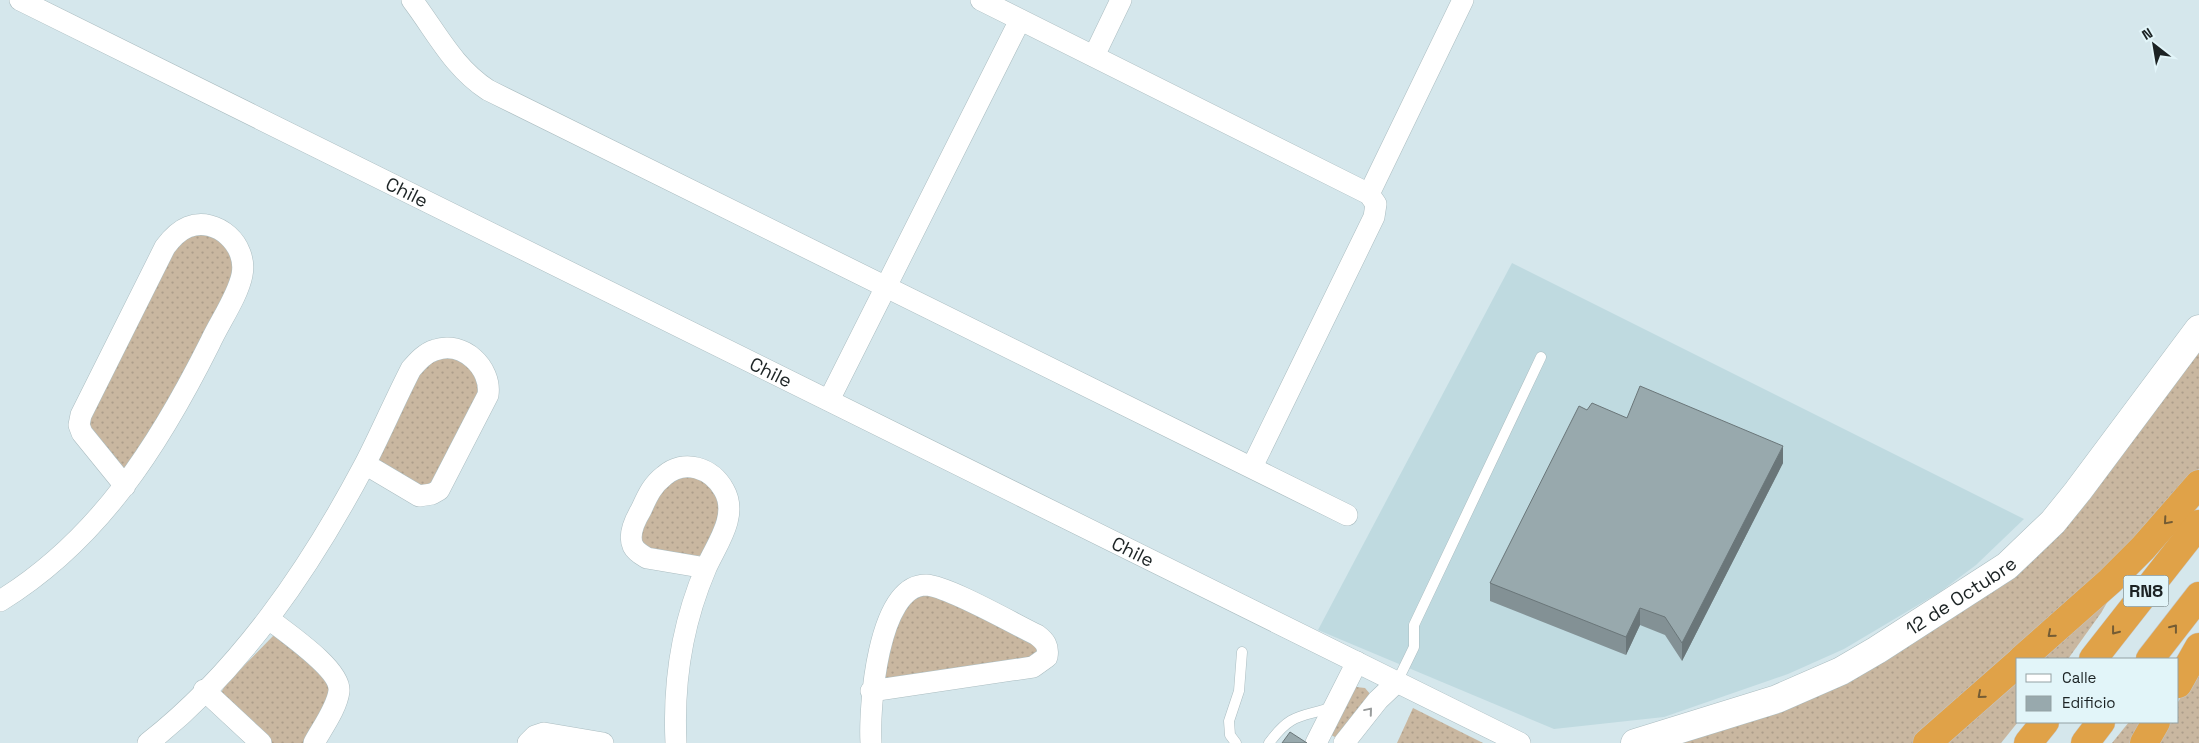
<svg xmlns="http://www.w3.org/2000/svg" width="2199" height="743" viewBox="0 0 2199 743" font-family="'Space Grotesk',sans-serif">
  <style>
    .built { fill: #bfdae0 }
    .grass { fill: url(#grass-dots) }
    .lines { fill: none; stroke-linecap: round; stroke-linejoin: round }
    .lane-casing { stroke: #abbdc1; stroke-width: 11 }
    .street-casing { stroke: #abbdc1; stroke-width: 22 }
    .secondary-casing { stroke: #abbdc1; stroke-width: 29 }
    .highway-casing { stroke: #c4c6c6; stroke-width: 29 }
    .lane { stroke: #fff; stroke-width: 10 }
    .street { stroke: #fff; stroke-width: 21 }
    .secondary { stroke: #fff; stroke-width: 28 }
    .highway { stroke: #e0a248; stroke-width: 28 }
    .wall { fill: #839195 }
    .shaded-wall { fill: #6a7679 }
    .building { fill: #98a9ad; stroke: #6a7679 }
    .oneway { stroke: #745c34 }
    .oneway2 { stroke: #999c9c }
    .labels { text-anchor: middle; stroke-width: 4; stroke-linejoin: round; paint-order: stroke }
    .shield { fill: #e2f5f9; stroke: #576264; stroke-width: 1 }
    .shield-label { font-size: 18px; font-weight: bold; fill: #1c2324 }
    .street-label { font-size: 19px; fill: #1c2324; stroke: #e2f5f9 }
  </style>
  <defs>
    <pattern id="grass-dots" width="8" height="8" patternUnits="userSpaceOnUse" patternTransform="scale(1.25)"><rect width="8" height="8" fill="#c9b7a0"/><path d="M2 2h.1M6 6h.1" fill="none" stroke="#ac9d8a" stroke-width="1.8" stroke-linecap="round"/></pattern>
  </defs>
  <rect width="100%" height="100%" fill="#d5e7ec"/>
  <path class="built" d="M1512 263 2024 519 1976 565 1940 592 1844 649 1788 674 1664 717 1554 729 1318 630Z"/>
  <g class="grass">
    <path d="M211 232 239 262 206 339 128 467H119L86 422 178 240Z"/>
    <path d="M2199 350V469L2148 528 1916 743H1676L1805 699 2093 492Z"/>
    <path d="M456 354 484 385 440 479 426 489 379 461V448L421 366Z"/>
    <path d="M674 476 706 477 723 511 703 555C684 559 658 554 642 546 638 516 657 498 674 476Z"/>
    <path d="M2115 589 2101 613 2068 659H2034Z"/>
    <path d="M922 592 980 614 1039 648 1031 660 891 681 884 676 886 657 901 613Z"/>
    <path d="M274 635 280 636 334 686 309 743H269L223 699 222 691 226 684Z"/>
    <path d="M2199 665V743H2154L2166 722H2178V702Z"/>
    <path d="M2018 673V722L2001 743H1939Z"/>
    <path d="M1356 687 1365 688 1371 695 1337 738 1331 735 1350 692Z"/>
    <path d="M1413 708 1483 743H1397Z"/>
    <path d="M2129 722H2149L2137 743H2112Z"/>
  </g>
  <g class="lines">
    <g class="lane-casing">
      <g id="lane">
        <path d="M1397 682 1414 647V625L1541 357"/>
        <path d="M1236 743 1230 735 1229 721 1239 691 1242 652"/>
        <path d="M1269 743C1292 712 1300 718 1333 707"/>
      </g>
    </g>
    <g class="street-casing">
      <g id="street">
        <path id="s1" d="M20 0 1520 743"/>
        <path d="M412 0C437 33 453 67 488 90L1347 515"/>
        <path d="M981 0 1369 194 1376 204 1374 217 1252 467"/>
        <path d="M1094 56 1121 0"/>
        <path d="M1369 194 1463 0"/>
        <path d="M829 400 1020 20"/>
        <path d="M0 601C99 540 159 445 210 343 219 323 238 296 242 275 248 245 217 216 188 227 178 231 171 239 165 247L81 415 79 425 82 433 125 486"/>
        <path d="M269 619C285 632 341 669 339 691 337 708 322 728 314 743"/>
        <path d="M204 690 261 743"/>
        <path d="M148 743C241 670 310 568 365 464 381 433 395 400 411 369 418 361 425 353 435 350 463 340 492 368 488 395L439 490 432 494 419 496 365 464"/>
        <path d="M528 743 535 736 544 733 603 743"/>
        <path d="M676 743C673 683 682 624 706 568 716 545 739 516 724 490 712 468 684 458 664 476 652 485 647 497 641 510 635 520 628 535 633 546 636 552 642 555 647 558L706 568"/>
        <path d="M871 743C869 709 877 585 926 585 948 586 1014 624 1037 635 1045 641 1049 646 1047 657L1033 667 871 691"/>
        <path d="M1316 743 1357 662"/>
        <path d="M1344 743 1378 700 1397 682"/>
      </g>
    </g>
    <g class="secondary-casing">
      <g id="secondary">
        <path id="s2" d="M1635 743 1777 699 1841 671 1877 650 2007 566 2053 522 2078 491 2199 329"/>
      </g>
    </g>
    <g class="highway-casing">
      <g id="highway">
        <path d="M2022 659 2110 581 2143 548 2199 484"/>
        <path d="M2093 659 2199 524"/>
        <path d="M2150 659 2199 596"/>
        <path d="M2178 684 2199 647"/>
        <path d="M1927 743 2018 663"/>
        <path d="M2028 743 2045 722"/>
        <path d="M2085 743 2101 722"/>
        <path d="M2144 743 2156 722"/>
      </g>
    </g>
    <use href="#lane" class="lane"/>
    <use href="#street" class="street"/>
    <use href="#secondary" class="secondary"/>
    <use href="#highway" class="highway"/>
  </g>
  <path class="wall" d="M1587 410 1627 418 1783 463 1682 661 1665 635 1640 625 1626 655 1490 601V583Z"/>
  <g class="shaded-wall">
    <path d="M1783 446V463L1682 661V643Z"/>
    <path d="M1640 608V625L1626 655V637Z"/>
  </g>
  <g class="building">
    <path d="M1640 386 1783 446 1682 643 1665 617 1640 608 1626 637 1490 583 1579 406 1587 410 1592 403 1627 418Z"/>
    <path d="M1290 732 1307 743H1282Z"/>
  </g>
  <defs><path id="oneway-chevron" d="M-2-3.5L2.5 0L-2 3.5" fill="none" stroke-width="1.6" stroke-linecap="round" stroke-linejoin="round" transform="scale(1.25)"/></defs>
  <g class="oneway">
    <use href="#oneway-chevron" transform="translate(2167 521) rotate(131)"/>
    <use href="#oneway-chevron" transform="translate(2174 628) rotate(-52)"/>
    <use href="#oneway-chevron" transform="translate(2115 631) rotate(128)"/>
    <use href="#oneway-chevron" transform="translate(2051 634) rotate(139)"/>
    <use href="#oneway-chevron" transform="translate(1981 695) rotate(139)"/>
  </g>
  <use class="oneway2" href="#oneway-chevron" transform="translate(1369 711) rotate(-50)"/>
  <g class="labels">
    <rect class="shield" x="2123.5" y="575.5" width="45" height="31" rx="4"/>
    <g class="shield-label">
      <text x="2146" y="597">RN8</text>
    </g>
    <g class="street-label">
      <text dy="7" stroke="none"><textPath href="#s1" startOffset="432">Chile</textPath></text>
      <text dy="7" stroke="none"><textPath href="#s1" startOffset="838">Chile</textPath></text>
      <text dy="7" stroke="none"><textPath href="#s1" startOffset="1242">Chile</textPath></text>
      <text dy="7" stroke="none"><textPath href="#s2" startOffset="360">12 de Octubre</textPath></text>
    </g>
  </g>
  <rect x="2016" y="658" width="162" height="65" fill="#e2f5f9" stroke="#93a1a4"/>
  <rect x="2026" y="674" width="25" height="8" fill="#ffffff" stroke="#93a1a4"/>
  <text x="2062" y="683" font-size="15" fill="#1c2324">Calle</text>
  <rect x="2026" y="696" width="25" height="15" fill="#98a9ad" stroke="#93a1a4"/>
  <text x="2062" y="708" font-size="15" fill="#1c2324">Edificio</text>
  <g transform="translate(2154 45) rotate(329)" stroke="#e2f5f9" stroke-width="4" paint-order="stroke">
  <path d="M0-4L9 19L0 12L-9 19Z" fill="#1c2324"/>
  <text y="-8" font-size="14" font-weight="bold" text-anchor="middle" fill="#1c2324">N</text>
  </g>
</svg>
